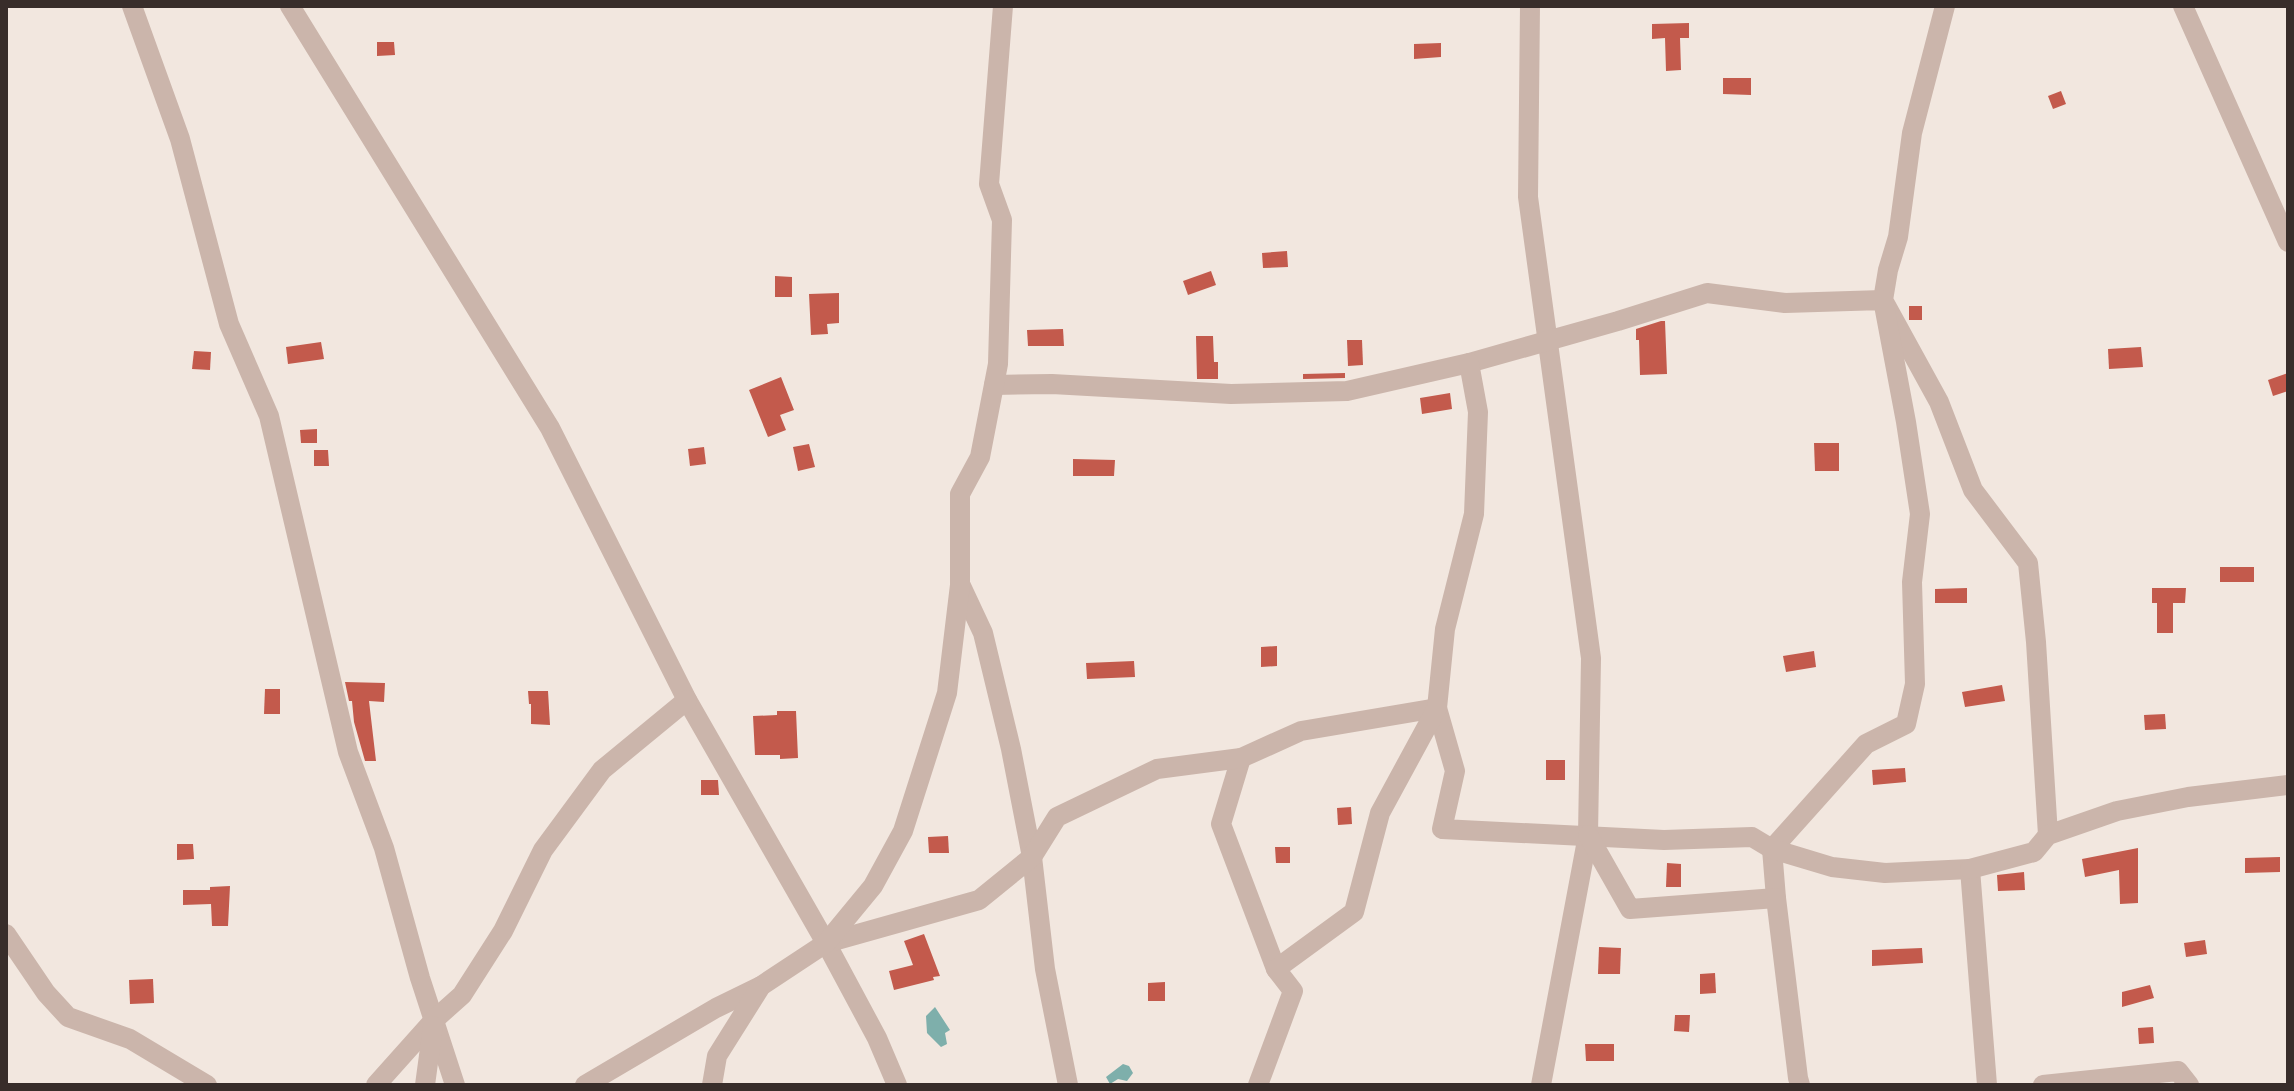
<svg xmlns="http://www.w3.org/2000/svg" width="2294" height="1091" viewBox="0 0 2294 1091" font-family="'Asap Condensed',sans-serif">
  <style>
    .water { fill: #7eafab }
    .building { fill: #c35a4c }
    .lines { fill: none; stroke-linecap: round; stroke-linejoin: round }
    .minor { stroke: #cbb5ab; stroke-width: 20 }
  </style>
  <rect width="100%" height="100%" fill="#f2e7df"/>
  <g class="water">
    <path d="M935 1007 950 1030 945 1033 947 1044 941 1047 927 1033 926 1016Z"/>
    <path d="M1123 1064 1129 1066 1133 1073 1127 1081 1118 1079 1110 1084 1106 1077Z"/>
  </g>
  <g class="building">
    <path d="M1689 23V38H1680L1681 70 1666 71 1665 38 1652 39V24Z"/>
    <path d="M377 42H394L395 55 377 56Z"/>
    <path d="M1441 43V57L1414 59V44Z"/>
    <path d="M1723 78H1751V95L1723 94Z"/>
    <path d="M2061 91 2066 104 2053 109 2048 96Z"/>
    <path d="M1287 251 1288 267 1263 268 1262 253Z"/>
    <path d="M1211 271 1216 285 1188 295 1183 281Z"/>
    <path d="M775 276 792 277V297H775Z"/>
    <path d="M839 293V323L827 324 828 334 811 335 809 294Z"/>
    <rect x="1909" y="306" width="13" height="14"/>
    <path d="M1661 321H1665L1667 374 1640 375 1639 340H1636V329Z"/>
    <path d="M1063 329 1064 346H1028L1027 330Z"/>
    <path d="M1196 336H1213L1214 362H1218V379H1197Z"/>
    <path d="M1347 340H1362L1363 365 1348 366Z"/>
    <path d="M321 342 324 359 288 364 286 347Z"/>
    <path d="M2141 347 2143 367 2109 369 2108 349Z"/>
    <path d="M194 351 211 352 210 370 192 369Z"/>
    <path d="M1345 373V378L1303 379V374Z"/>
    <path d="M2288 373V391L2273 396 2268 380Z"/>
    <path d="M781 377 794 410 780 415 786 430 768 437 749 390Z"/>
    <path d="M1450 393 1452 409 1422 414 1420 398Z"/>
    <path d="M317 429V443H301L300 430Z"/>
    <path d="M1814 443H1839V471H1815Z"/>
    <path d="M809 444 815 467 798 471 793 447Z"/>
    <path d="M704 447 706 464 690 466 688 449Z"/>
    <path d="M314 450H328L329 466H314Z"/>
    <path d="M1073 459 1115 460 1114 476H1073Z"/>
    <rect x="2220" y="567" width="34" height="15"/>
    <path d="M1967 588V603H1935V589Z"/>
    <path d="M2152 588H2186L2185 603H2173V633H2157V603H2152Z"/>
    <path d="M1277 646V666L1261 667V647Z"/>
    <path d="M1814 651 1816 667 1786 672 1783 656Z"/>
    <path d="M1134 661 1135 677 1087 679 1086 663Z"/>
    <path d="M345 682 385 683 384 702 369 701 376 761H365L354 722 352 701H349Z"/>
    <path d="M2002 685 2005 701 1965 707 1962 692Z"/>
    <path d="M265 689H280V714H264Z"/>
    <path d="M528 691H548L550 725 531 724V704H529Z"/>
    <path d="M777 711H796L798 758 780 759V755H755L753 716 777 715Z"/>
    <path d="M2165 714 2166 729 2145 730 2144 715Z"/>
    <rect x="1546" y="760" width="19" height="20"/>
    <path d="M1905 768 1906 782 1873 785 1872 770Z"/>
    <path d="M701 780H718L719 795H701Z"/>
    <path d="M1351 807 1352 824 1338 825 1337 808Z"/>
    <path d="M948 836 949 853H929L928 837Z"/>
    <path d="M177 844H193L194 859 177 860Z"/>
    <path d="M1275 847H1290V863H1276Z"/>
    <path d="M2138 848V903L2120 904 2119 870 2085 877 2082 859Z"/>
    <path d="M2280 857V872L2245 873V858Z"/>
    <path d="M1667 863 1681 864V887H1666Z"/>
    <path d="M2024 872 2025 890 1998 891 1997 875Z"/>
    <path d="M230 886 228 926H212L211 904 183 905V890H210V887Z"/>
    <path d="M924 934 940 976 933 977 934 980 894 990 889 971 913 965 904 941Z"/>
    <path d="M2205 940 2207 954 2186 957 2184 943Z"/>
    <path d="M1599 947 1621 948 1620 974H1598Z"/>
    <path d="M1922 948 1923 963 1872 966V950Z"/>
    <path d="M1715 973 1716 993 1700 994V974Z"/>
    <path d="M153 979 154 1003 130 1004 129 980Z"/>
    <path d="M1165 982V1001H1148V983Z"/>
    <path d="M2150 985 2154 998 2122 1007V992Z"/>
    <path d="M1675 1015H1690L1689 1032 1674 1031Z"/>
    <path d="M2153 1027 2154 1043 2139 1044 2138 1028Z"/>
    <path d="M1585 1044H1614V1061H1586Z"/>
  </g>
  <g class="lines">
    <g class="minor">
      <path d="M132 6 180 139 229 324 269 416 348 752 384 848 420 978 455 1085"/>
      <path d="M290 6 550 428 687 700 826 943 877 1038 897 1085"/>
      <path d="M1530 6 1528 197 1591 658 1588 835 1541 1085"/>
      <path d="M1945 6 1912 133 1898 237 1888 270 1883 300 1939 402 1973 490 2028 563 2036 642 2048 835"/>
      <path d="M2183 6 2288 242"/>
      <path d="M994 385 1052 384 1231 394 1347 391 1469 363 1618 321 1707 293 1785 303 1883 300 1906 422 1920 514 1912 582 1915 684 1906 724 1866 744 1772 849 1776 898"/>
      <path d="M961 586 983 633 1011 749 1032 857 1045 969 1068 1085"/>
      <path d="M1437 708 1455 771 1442 829 1664 840 1752 837 1772 849 1832 867 1885 873 1970 869 1987 1085"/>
      <path d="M1241 758 1221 824 1276 969"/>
      <path d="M1588 835 1630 909 1776 898 1798 1078 1800 1085"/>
      <path d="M1970 869 2034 852 2048 835 2117 811 2188 797 2288 785"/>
      <path d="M6 934 46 993 68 1017 130 1039 207 1085"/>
      <path d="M826 943 979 900 1032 857 1057 817 1157 769 1241 758 1301 731 1437 708"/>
      <path d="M376 1085 434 1020 462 995 503 931 543 850 602 770 687 700"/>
      <path d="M425 1085 433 1026"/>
      <path d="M585 1085 716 1008 761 986"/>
      <path d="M712 1085 717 1056 761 986 826 943 873 886 903 831 947 693 960 585V494L980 457 998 364 1002 220 989 184 1003 6"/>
      <path d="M1258 1085 1293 991 1276 969 1354 912 1380 813 1437 708 1445 629 1474 514 1478 412 1469 363"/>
      <path d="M2043 1085 2178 1071 2189 1085"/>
    </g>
  </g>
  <rect width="2294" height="1091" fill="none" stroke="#382d2a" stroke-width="16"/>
</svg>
